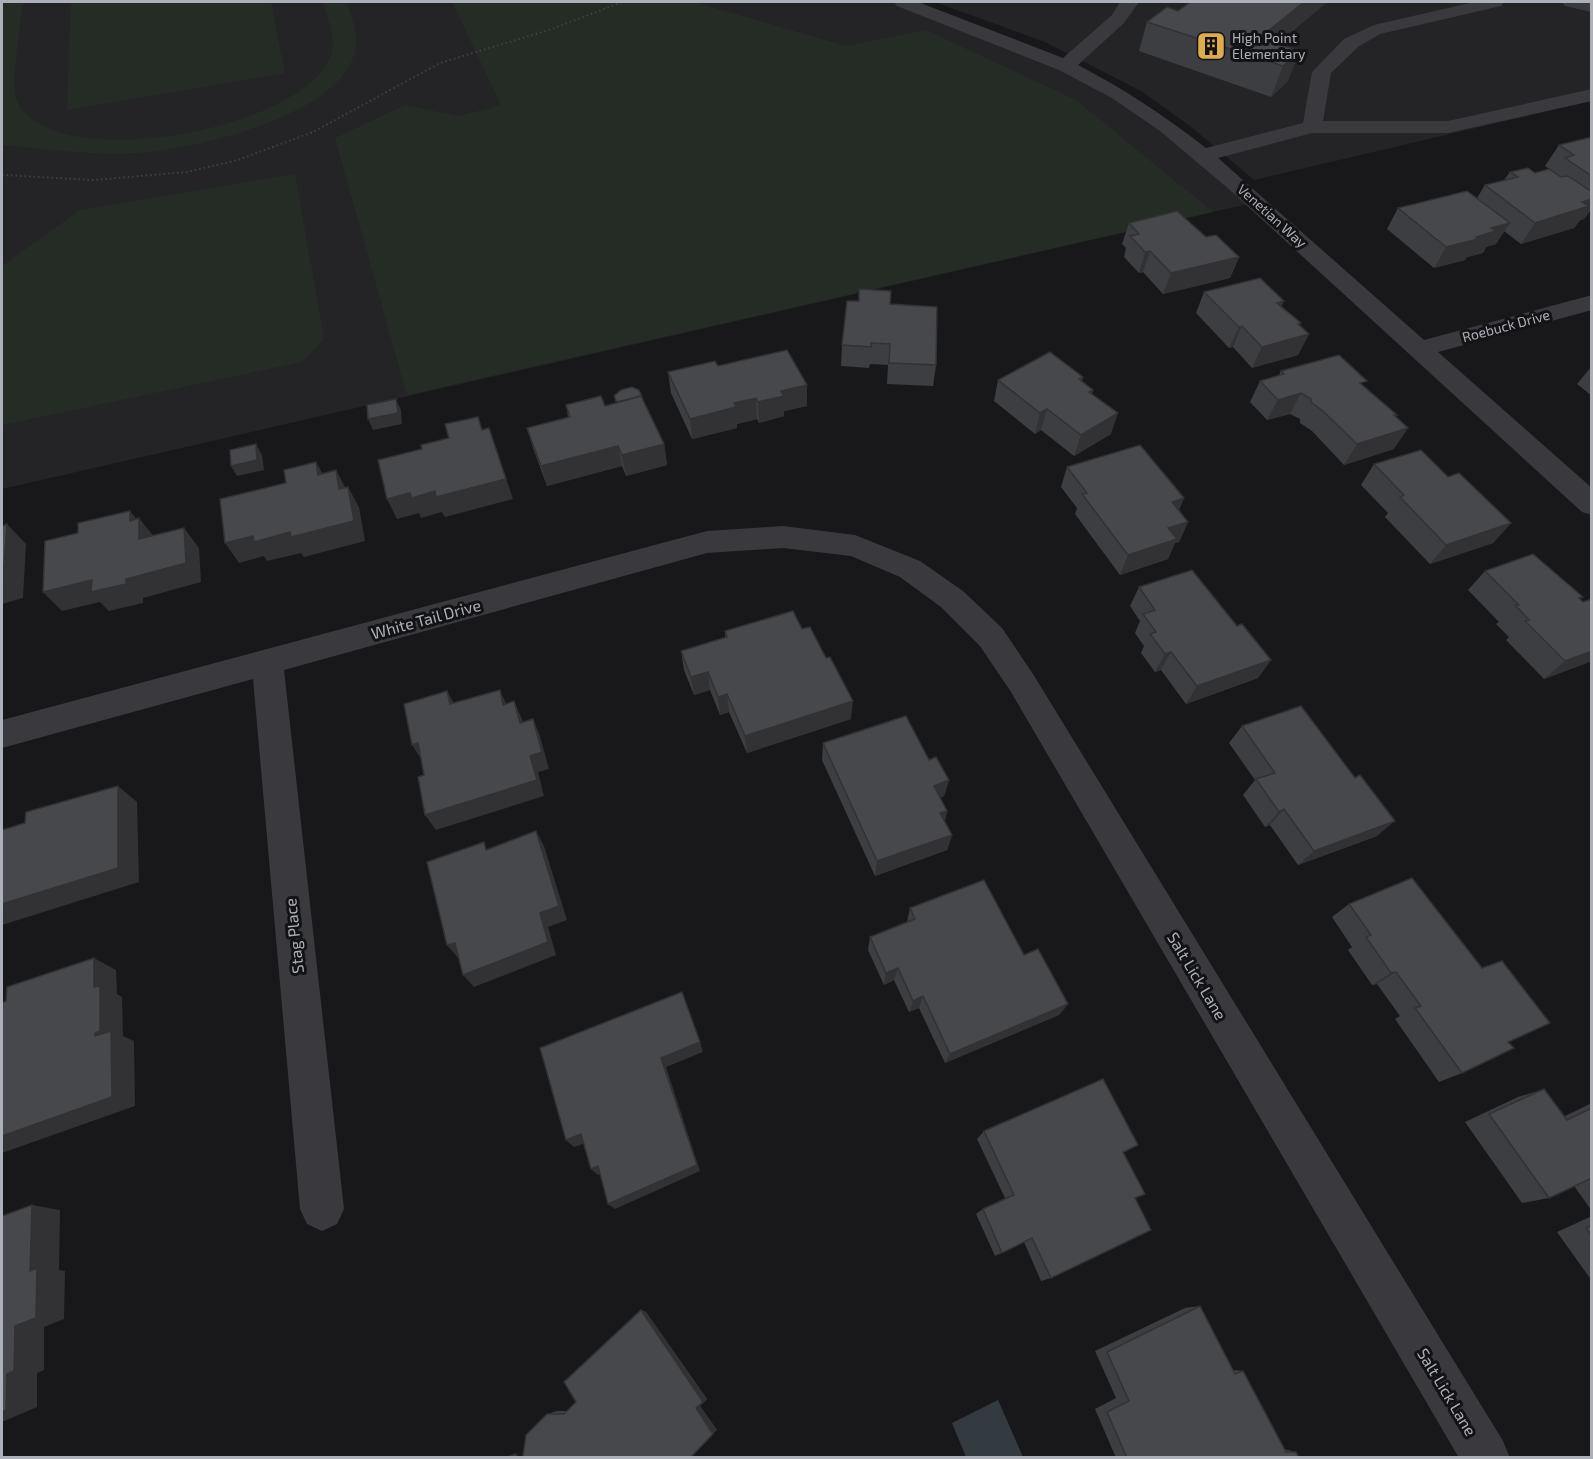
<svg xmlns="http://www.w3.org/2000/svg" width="1593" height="1459" viewBox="0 0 1593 1459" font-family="'Exo 2',sans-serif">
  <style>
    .built { fill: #242427 }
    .green { fill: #252c25 }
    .water { fill: #333b41 }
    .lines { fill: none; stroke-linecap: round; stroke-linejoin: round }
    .path { stroke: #404145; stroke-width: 2; stroke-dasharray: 1.5 3; stroke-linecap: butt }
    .minor { fill: #3a3a3e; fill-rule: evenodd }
    .wall { fill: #3d3e41 }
    .shaded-wall { fill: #323235 }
    .building { fill: #47484c; stroke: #323235; stroke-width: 1.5 }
    .labels { text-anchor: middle; stroke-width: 6; stroke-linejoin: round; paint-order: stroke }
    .far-poi-label { font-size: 14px; fill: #acb0b8; stroke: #131315; text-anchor: start }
    .far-street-label { font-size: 14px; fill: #acb0b8; stroke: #131315 }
    .street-label { font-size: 16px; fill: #acb0b8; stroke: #131315 }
  </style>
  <rect width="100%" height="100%" fill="#18181a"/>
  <g class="built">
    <path d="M2 2H903L963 24 1119 94 1257 202 2 489Z"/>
    <path d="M935 2H1591V101L1254 180 1190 126 1141 91 1045 42Z"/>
  </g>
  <g class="green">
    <path d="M2 2H23C21 23 10 84 17 101 51 178 315 129 332 51 335 35 327 16 323 2H347C352 19 360 36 354 55 336 117 194 149 138 153 93 156 47 149 2 145Z"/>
    <path d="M71 2H271L285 73 67 110Z"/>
    <path d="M452 2H694L846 46 926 30 1076 100 1213 212 407 395 335 138 405 105 459 116 501 105Z"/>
    <path d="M295 174 324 339 302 362 2 425V266L80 210Z"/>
  </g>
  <path class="water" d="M998 1400 1023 1457H966L952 1423Z"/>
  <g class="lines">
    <path class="path" d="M2 175 94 180 187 172 238 160 313 132 440 63 552 29 622 2"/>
    <g class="minor">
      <path d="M894 2H918L1063 58 1112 15 1120 2H1139L1124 23 1078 65C1124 89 1165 116 1206 148L1303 123 1312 72 1344 39 1374 25 1474 2H1504L1501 6 1380 34 1358 47 1331 73 1323 121H1448L1592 89V101L1448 133H1312L1218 158 1424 340 1592 295V310L1438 352 1592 488V515L1582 512 1231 191 1160 131 1112 98 1059 70 897 6Z"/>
      <path d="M1562 2H1592V12L1565 6Z"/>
      <path d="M783 526 855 535 920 561 963 591 1002 628 1033 674 1503 1441 1510 1458H1459L1011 692 980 646 941 607 900 577 851 556 783 548 707 553 284 670 344 1209 337 1224 322 1231 307 1224 300 1209 253 679 2 748V720L707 531Z"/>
    </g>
  </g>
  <g class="wall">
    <path d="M1178 11 1278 44 1288 81 1271 97 1139 51 1147 22Z"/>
    <path d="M1592 137V208L1584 219 1580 220 1574 228 1521 244 1504 231 1496 244 1486 247 1483 253 1467 257 1465 260 1434 268 1387 229 1398 208 1477 198 1485 185 1504 180 1510 172 1555 173 1545 166 1559 145Z"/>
    <path d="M1129 223 1206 237 1239 257 1230 278 1163 294 1143 272 1139 273 1124 257 1126 248 1122 244Z"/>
    <path d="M1204 292 1281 306 1301 323 1300 325 1309 334 1298 355 1252 368 1233 347 1229 348 1196 313Z"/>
    <path d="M890 304 936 365 933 386 887 384 888 365 870 364 869 368 841 366 842 345Z"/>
    <path d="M718 366 807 406 784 411V416L759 423 757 419 737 424V428L692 439 671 393 668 372Z"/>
    <path d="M1592 366V396L1577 384Z"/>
    <path d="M1281 371 1363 386 1395 417 1394 449 1344 465 1312 431 1300 423V419L1290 414 1267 420 1250 402 1260 381 1278 376Z"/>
    <path d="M1083 377 1082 381 1093 390 1092 394 1111 434 1074 456 1041 430 1035 434 994 401 998 380Z"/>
    <path d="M614 396 643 400 664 444 667 465 626 476 622 466 547 486 533 448 527 428 568 417 566 405 605 406 616 403Z"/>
    <path d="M1374 464 1448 477 1511 523 1493 543 1430 564 1385 517 1388 513 1361 485Z"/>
    <path d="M1067 467 1184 498 1179 510 1188 522 1179 542 1175 543 1168 559 1120 575 1075 514 1077 508 1061 487Z"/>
    <path d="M1485 571 1580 599 1583 602 1592 599V661L1544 679 1506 640 1509 637 1496 624 1499 622 1468 590Z"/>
    <path d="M1139 587 1237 626 1271 660 1258 678 1186 704 1161 670 1155 672 1141 653 1144 646 1135 633 1140 621 1130 606Z"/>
    <path d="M802 629 851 719 747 753 729 712 720 715 710 690 694 695 684 670 681 651 725 637V631Z"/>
    <path d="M1242 726 1377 836 1298 865 1270 825 1265 827 1243 795 1255 780 1229 743Z"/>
    <path d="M823 743 929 760 949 780 944 796 940 798 947 811 945 821 952 835 947 850 875 876 822 760Z"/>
    <path d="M1349 904 1508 1042 1462 1073 1439 1082 1395 1019 1400 1016 1377 984 1372 985 1348 950 1352 947 1332 917Z"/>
    <path d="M910 908 1024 955 1068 1004 1059 1015 945 1063 919 1008 909 1012 894 980 884 985 868 950 870 937 907 922Z"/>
    <path d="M1544 1089 1565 1116 1592 1103V1211L1574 1186 1549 1198 1522 1203 1465 1122 1518 1097Z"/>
    <path d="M984 1131 1138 1145 1123 1153 1135 1198 1051 1278 1041 1281 1024 1242 995 1256 976 1214 983 1209 1005 1198 977 1139Z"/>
    <path d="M1592 1216V1281L1557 1232Z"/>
    <path d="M1200 1306 1233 1370 1243 1371 1284 1449 1296 1452 1299 1458H1116L1095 1409 1116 1398 1095 1351 1185 1308Z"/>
    <path d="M641 1310 646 1312 707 1399 700 1406 717 1430 547 1414 557 1411H567L576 1402Z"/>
  </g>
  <g class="shaded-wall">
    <path d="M1304 2H1327L1273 48 1263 35Z"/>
    <path d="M1300 51 1288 81 1271 97 1283 66Z"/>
    <path d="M1592 199V208L1584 219 1580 220 1574 228 1521 244 1535 223 1582 202Z"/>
    <path d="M1510 223 1496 244 1486 247 1483 253 1467 257 1465 260 1434 268 1446 247 1476 237 1491 228Z"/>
    <path d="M1150 251 1143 272 1139 273 1145 252Z"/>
    <path d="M1239 257 1230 278 1163 294 1171 273Z"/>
    <path d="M1284 301 1274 322 1277 303Z"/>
    <path d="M1301 323 1293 338 1309 334 1298 355 1252 368 1262 347Z"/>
    <path d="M1242 326 1233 347 1229 348 1239 327Z"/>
    <path d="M807 385V406L784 411V416L759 423 758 402 781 391Z"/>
    <path d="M1301 393 1290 414 1267 420 1278 400Z"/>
    <path d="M756 398 757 419 737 424V428L692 439 690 419 734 403Z"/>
    <path d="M396 399 401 410 402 424 373 430 368 419Z"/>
    <path d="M1047 409 1041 430 1035 434 1040 413Z"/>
    <path d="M1118 413 1111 434 1074 456 1081 435Z"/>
    <path d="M489 428 513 499 445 517 442 512 421 518 419 513 397 519 387 499 410 493Z"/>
    <path d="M1408 428 1394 449 1344 465 1357 444Z"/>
    <path d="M256 444 262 455 264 470 237 476 231 466Z"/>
    <path d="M664 444 667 465 626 476 622 455Z"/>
    <path d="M618 446 622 466 547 486 541 466Z"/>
    <path d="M316 462 327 482 318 475Z"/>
    <path d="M336 470 347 491 339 489Z"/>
    <path d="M348 487 359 507 365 541 304 557 301 553 267 561 264 556 239 563 225 543 253 536 290 532Z"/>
    <path d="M1184 498 1175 518 1172 502Z"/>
    <path d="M130 511 139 522V518L155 538 139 539 130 521Z"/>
    <path d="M1188 522 1179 542 1175 543 1168 559 1120 575 1128 555 1168 528Z"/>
    <path d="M1511 523 1493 543 1430 564 1446 545Z"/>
    <path d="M7 524 26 544 23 598 2 604V580Z"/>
    <path d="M184 528 199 548 201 582 143 598V603L109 611 100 602 62 611 43 592 92 580 126 579Z"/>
    <path d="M1592 651V661L1544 679 1565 661Z"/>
    <path d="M1171 652 1161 670 1155 672 1165 654Z"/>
    <path d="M1271 660 1258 678 1186 704 1197 686Z"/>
    <path d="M708 672 710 690 694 695 691 677Z"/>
    <path d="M500 690 508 708 503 705Z"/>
    <path d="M447 691 457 709 450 704Z"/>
    <path d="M727 694 729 712 720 715 718 697Z"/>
    <path d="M514 701 522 719 528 740 520 723Z"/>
    <path d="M853 701 851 719 747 753 745 736Z"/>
    <path d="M533 719 540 736 549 769 538 772 544 796 436 830 425 815 530 756Z"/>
    <path d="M418 743 423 762 412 745Z"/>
    <path d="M949 780 944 796 930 802 934 786Z"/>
    <path d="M118 786 137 802 139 882 2 925V904Z"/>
    <path d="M1284 809 1270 825 1265 827 1279 812Z"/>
    <path d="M947 811 943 827 940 813Z"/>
    <path d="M1395 821 1377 836 1298 865 1314 851Z"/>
    <path d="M536 831 544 846 567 920 548 927 556 955 474 987 463 975 540 913Z"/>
    <path d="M952 835 947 850 875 876 877 861Z"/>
    <path d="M455 943 466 956 458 958 447 945Z"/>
    <path d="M94 958 116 970 117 994 122 997 123 1036 134 1041 135 1106 2 1153V1136L95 1036Z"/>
    <path d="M898 968 894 980 884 985 886 973Z"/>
    <path d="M1396 972 1377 984 1372 985 1391 973Z"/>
    <path d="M923 996 919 1008 909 1012 913 1001Z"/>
    <path d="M1068 1004 1059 1015 945 1063 950 1054Z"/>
    <path d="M700 1042 703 1052 666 1067 700 1171 615 1209 608 1204 661 1058Z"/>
    <path d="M581 1134 589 1142 574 1147 566 1140Z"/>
    <path d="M598 1166 605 1172 598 1175 591 1169Z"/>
    <path d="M32 1205 60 1210 59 1270 65 1271 64 1319 44 1327V1370L37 1373V1407L2 1422V1412L15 1326 30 1271Z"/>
    <path d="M641 1310 646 1312 707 1399 700 1406 717 1430 713 1434 696 1408Z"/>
    <path d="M516 1453 519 1458 505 1457Z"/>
  </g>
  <g class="building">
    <path d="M1190 2H1304L1263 35 1276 39 1272 42 1300 51 1283 66 1147 22 1167 7 1178 11Z"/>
    <path d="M1592 137V176L1565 158 1574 155 1559 145Z"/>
    <path d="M1528 168 1535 173 1549 169 1561 177 1568 176 1592 192V199L1582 202 1589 206 1535 223 1485 185 1518 177 1510 172Z"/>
    <path d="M1467 191 1510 223 1491 228 1496 231 1476 237 1478 239 1446 247 1398 208Z"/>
    <path d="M1177 211 1206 237 1216 235 1239 257 1171 273 1150 251 1145 252 1130 236 1139 234 1129 223Z"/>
    <path d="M1260 278 1284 301 1277 303 1301 323 1298 324 1309 334 1262 347 1242 326 1239 327 1204 292Z"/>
    <path d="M859 289 891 291 890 304 937 307 936 365 889 363 890 344 871 343V347L842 345 847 301H859Z"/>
    <path d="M787 350 807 385 781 391 784 396 758 402 756 398 734 403 736 407 690 419 668 372 715 361 718 366Z"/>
    <path d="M1050 352 1083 377 1079 379 1093 390 1089 392 1118 413 1081 435 1047 409 1040 413 998 380Z"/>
    <path d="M1339 355 1367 381 1360 383 1397 415H1394L1408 428 1357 444 1323 411 1311 402V399L1301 393 1278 400 1260 381 1284 374 1281 371Z"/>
    <path d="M632 387 639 390 642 397V398L641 396 617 402 614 396 621 390Z"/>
    <path d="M601 396 605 406 641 396 664 444 622 455 618 446 541 466 527 428 570 417 566 405Z"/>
    <path d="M396 399 398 413 368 419 367 405Z"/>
    <path d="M478 417 482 430 489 428 506 479 436 497 435 491 412 498 410 493 387 499 378 460 422 449 421 445 449 438 445 424Z"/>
    <path d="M256 444 257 460 231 466 230 450Z"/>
    <path d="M1140 445 1184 498 1172 502 1188 522 1168 528 1177 539 1128 555 1082 494 1087 493 1067 467Z"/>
    <path d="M1421 450 1448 477 1459 473 1511 523 1446 545 1400 497 1404 495 1374 464Z"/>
    <path d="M316 462 318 475 336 470 339 489 348 487 354 521 291 537 290 532 254 542 253 536 225 543 220 499 286 483 284 470Z"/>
    <path d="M130 511V521L139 518V539L184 528 186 563 126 579V584L91 592 92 580 43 592 45 541 78 533V523Z"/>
    <path d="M7 524 3 579 2 580V526Z"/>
    <path d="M1533 554 1583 597 1579 598 1583 602 1592 599V651L1565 661 1525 621 1529 620 1515 605H1519L1485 571Z"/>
    <path d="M1192 570 1237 626 1242 624 1271 660 1197 686 1171 652 1165 654 1150 634 1156 632 1143 614 1155 610 1139 587Z"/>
    <path d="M793 611 802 629 810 627 826 658 830 657 853 701 745 736 727 694 718 697 708 672 691 677 681 651 727 637 725 631Z"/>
    <path d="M500 690 503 705 514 701 520 723 533 719 542 752 530 756 537 780 425 815 418 777 424 775 418 743 412 745 404 704 447 691 450 704Z"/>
    <path d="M1301 706 1355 778 1360 775 1395 821 1314 851 1284 809 1279 812 1256 779 1275 773 1242 726Z"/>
    <path d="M906 716 929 760 936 757 949 780 934 786 947 811 940 813 952 835 877 861 823 743Z"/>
    <path d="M118 786V868L2 904V830L25 823 26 812Z"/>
    <path d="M536 831 559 906 540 913 548 942 463 975 455 943 447 945 427 862 484 842 486 850Z"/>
    <path d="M1412 878 1482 968 1502 961 1550 1023 1508 1042 1514 1048 1462 1073 1415 1008 1421 1006 1396 972 1391 973 1366 937 1371 935 1349 904Z"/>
    <path d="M984 880 1024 955 1038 949 1068 1004 950 1054 923 996 913 1001 898 968 886 973 870 937 915 919 910 908Z"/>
    <path d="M94 958V987L100 986V1031L95 1033V1036L111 1031 112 1097 2 1136V1003L6 1001 7 987Z"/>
    <path d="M682 992 700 1042 661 1058 697 1165 608 1204 598 1166 591 1169 581 1134 566 1140 540 1048Z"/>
    <path d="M1103 1079 1138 1145 1123 1152 1145 1194 1135 1198 1151 1230 1051 1278 1032 1238 1002 1253 983 1209 1014 1195 984 1131Z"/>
    <path d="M1544 1089 1567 1120 1592 1108V1178L1549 1198 1489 1114Z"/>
    <path d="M32 1205 30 1271 37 1268 36 1318 15 1326 14 1371 7 1374 6 1410 2 1412V1216Z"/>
    <path d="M1592 1225V1236L1586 1228Z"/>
    <path d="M1200 1306 1235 1374 1243 1371 1286 1452H1296L1299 1458H1127L1107 1412 1129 1401 1107 1352Z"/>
    <path d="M641 1310 703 1402 696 1408 713 1434 690 1458H524L523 1456 526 1435 547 1414H564L576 1402 564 1382Z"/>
  </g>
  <defs>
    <g id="building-square" transform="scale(1.5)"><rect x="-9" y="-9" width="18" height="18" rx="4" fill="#ddad4d" stroke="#131315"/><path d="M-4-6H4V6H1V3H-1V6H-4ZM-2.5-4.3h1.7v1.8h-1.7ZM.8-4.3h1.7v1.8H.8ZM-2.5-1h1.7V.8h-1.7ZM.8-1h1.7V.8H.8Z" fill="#111"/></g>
  </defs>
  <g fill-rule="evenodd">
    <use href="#building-square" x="1211" y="46"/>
  </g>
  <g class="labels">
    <g class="far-poi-label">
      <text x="1232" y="43">High Point<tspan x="1232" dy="16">Elementary</tspan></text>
    </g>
    <g class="far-street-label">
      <text transform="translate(1272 216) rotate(42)" y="5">Venetian Way</text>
      <text transform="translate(1506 326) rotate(-15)" y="5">Roebuck Drive</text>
    </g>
    <g class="street-label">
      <text transform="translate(426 619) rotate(-15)" y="6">White Tail Drive</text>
      <text transform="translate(294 936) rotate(-96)" y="6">Stag Place</text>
      <text transform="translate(1197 976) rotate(59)" y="6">Salt Lick Lane</text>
      <text transform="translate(1447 1392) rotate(59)" y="6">Salt Lick Lane</text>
    </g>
  </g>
  <rect width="1593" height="1459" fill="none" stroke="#acb0b8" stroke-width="6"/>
</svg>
